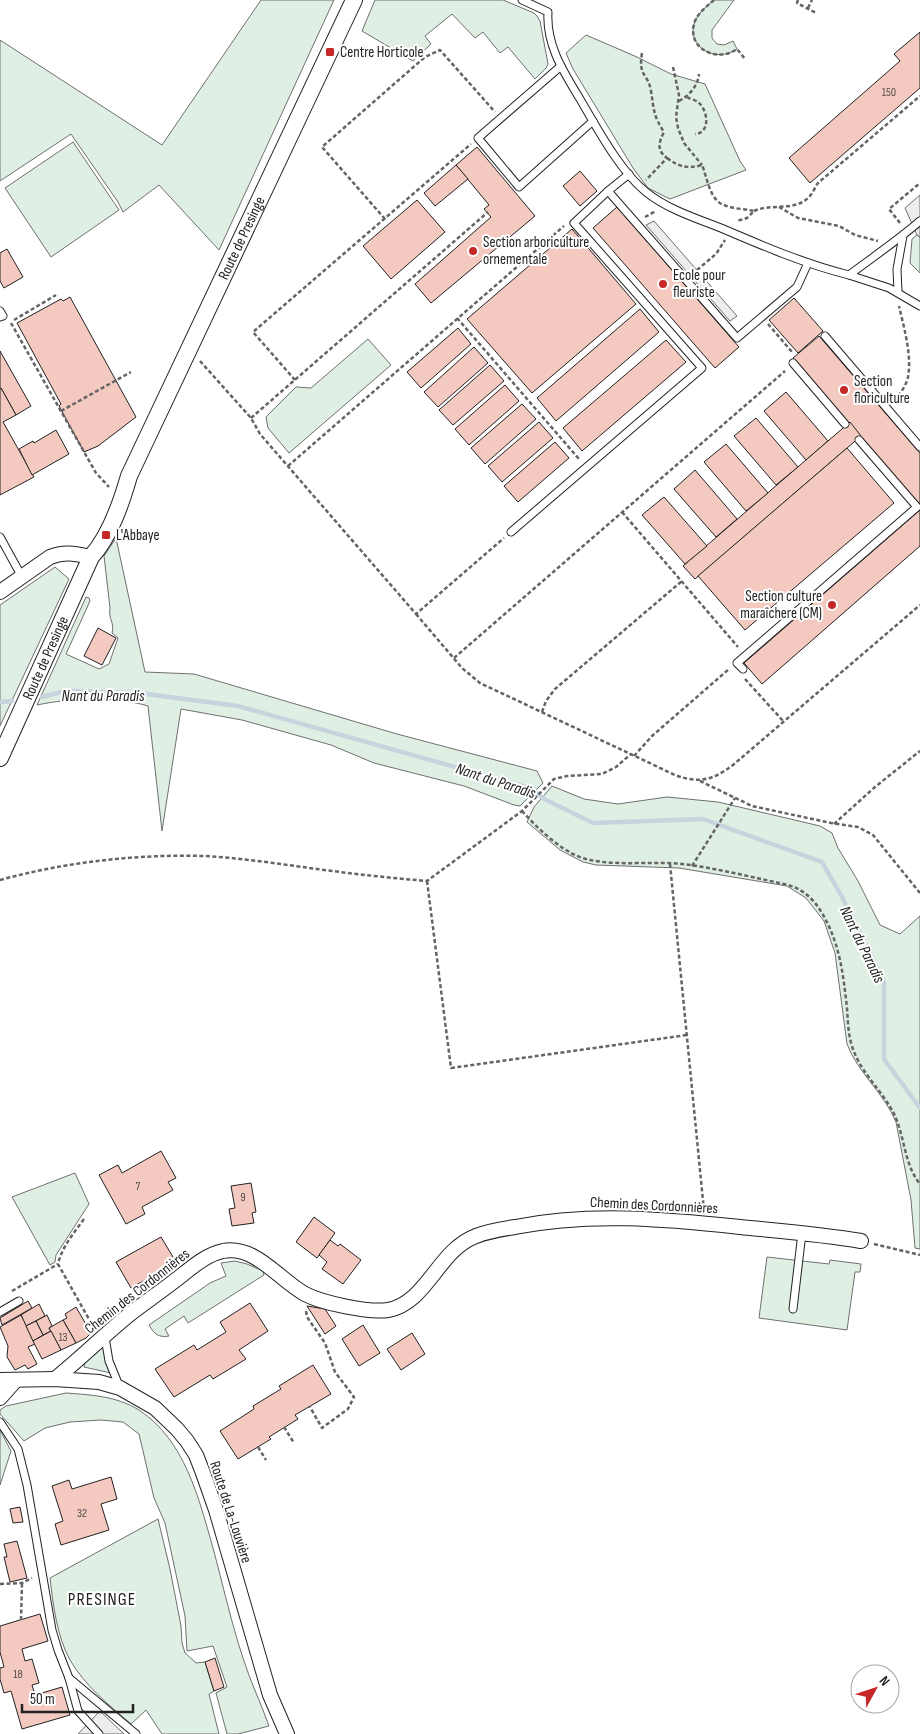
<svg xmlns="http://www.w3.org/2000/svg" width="920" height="1734" viewBox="0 0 920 1734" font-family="'Sofia Sans Condensed',sans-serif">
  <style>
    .green { fill: #e0efe3; stroke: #6f6f6f }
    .parking { fill: #ededed; stroke: #6f6f6f }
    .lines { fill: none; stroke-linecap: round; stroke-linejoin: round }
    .stream { stroke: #c7d3dd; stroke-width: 4.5 }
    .building { fill: #f3c9c0; stroke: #222 }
    .service-casing { stroke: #222; stroke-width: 9 }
    .minor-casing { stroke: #222; stroke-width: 16 }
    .tertiary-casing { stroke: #222; stroke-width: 18 }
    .path { stroke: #646464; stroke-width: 2.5; stroke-dasharray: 4 2.5; stroke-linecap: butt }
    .service { stroke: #fff; stroke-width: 7 }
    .minor { stroke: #fff; stroke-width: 14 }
    .tertiary { stroke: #fff; stroke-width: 16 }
    .poi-dot { fill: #c62828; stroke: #fff; stroke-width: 2 }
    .labels { text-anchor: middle; stroke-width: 4; stroke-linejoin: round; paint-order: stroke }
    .number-label { font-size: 12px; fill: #564c4a }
    .poi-label { font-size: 15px; fill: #222; stroke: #fff; text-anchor: start }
    .street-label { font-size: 15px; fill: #222; stroke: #fff }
    .water-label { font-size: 16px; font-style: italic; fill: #222; stroke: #fff }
    .quarter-label { font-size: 18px; letter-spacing: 1px; fill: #222; stroke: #fff }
  </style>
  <rect width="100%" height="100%" fill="#fff"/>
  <g class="green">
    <path d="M261 0H334L219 250 159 185 123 212 118 202 71 134 0 181V40L162 145Z"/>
    <path d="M375 0H503L534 13 537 16 540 21 548 64 546 68 535 79 508 47 500 53 483 32 475 38 452 14 425 36 431 44 413 61 362 31Z"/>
    <path d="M714 0H734L712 30V38L717 44 724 45 733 41 737 49C716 64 685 47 695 21 699 12 707 6 714 0Z"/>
    <path d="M586 35 637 57 671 74 705 84 740 161 746 170 670 199 648 188 633 168 573 69 566 53Z"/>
    <path d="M73 142 119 210 51 257 5 188Z"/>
    <path d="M917 235 920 237V273L910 263 912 239Z"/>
    <path d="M368 339 391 365 289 453 268 428 266 417 296 387 311 388Z"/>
    <path d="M116 538 145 672 194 674 397 734 537 771 543 783 520 806 514 805 464 786 374 763 331 745 242 720 181 709 162 831 148 706C115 696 70 698 37 705L86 597 89 598 90 601 66 654 99 669 109 664 118 638 112 633C115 622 108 620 110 608L104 556Z"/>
    <path d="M55 567 69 579 0 726V605Z"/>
    <path d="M552 786 584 799 618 804 667 797 718 802 820 826 832 833 838 848 858 881 880 925 900 934 920 916V1249L915 1248 911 1200 896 1122C884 1093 858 1073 847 1044L835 953 824 921 806 898 787 886 679 868 596 865 583 862 560 850 527 822 534 807Z"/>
    <path d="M75 1173 89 1204 56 1255 55 1262 50 1265 12 1197Z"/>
    <path d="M767 1257 829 1264 830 1260 861 1264 860 1272H855L847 1330 759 1318Z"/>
    <path d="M235 1261 247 1264 263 1271 264 1275 188 1323 184 1316 165 1329 169 1336C159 1338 154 1334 149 1325L210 1283 226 1276 221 1263Z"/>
    <path d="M104 1345 111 1373 84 1367 85 1362Z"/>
    <path d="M66 1393C92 1395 116 1396 139 1410 185 1440 199 1499 213 1548 223 1585 231 1622 243 1658 250 1681 261 1703 269 1726L238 1734H227L216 1693 227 1687 213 1646 187 1651 185 1616 165 1523 154 1498 139 1434 123 1422 101 1420 70 1422 45 1428 24 1441 0 1414V1410L6 1406Z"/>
    <path d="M0 1430 11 1451 0 1485Z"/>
    <path d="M158 1519 170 1569 181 1626 182 1643 185 1653 196 1663 205 1662 214 1691 209 1694 219 1734H162L146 1710 131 1724C109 1705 85 1686 70 1660 57 1637 53 1604 50 1578Z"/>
  </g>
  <g class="parking">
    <path d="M920 195V237L917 235 905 208Z"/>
    <path d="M654 221 737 316 730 321 646 225Z"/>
    <path d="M100 1711 124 1734H78Z"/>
  </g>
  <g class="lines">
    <g class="stream">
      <path d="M42 697 65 691 139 693 238 706 530 788 544 799 593 823 703 819 822 862 842 897 884 982V1059L920 1108"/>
      <path d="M0 702 12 701"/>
    </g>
  </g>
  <g class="building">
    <path d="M920 32V88L810 183 789 158 900 61 894 54Z"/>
    <path d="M477 147 535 216 431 303 415 284 491 217 484 209 489 205 456 165Z"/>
    <path d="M456 165 468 179 435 206 424 193Z"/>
    <path d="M580 171 597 191 580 206 563 186Z"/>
    <path d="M417 200 445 232 391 279 363 246Z"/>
    <path d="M617 207 739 347 715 368 593 228Z"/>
    <path d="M572 229 636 304 532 393 467 319Z"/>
    <path d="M7 249 23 277 4 288 0 281V253Z"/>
    <path d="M70 297 136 417 98 446 84 452 59 406 61 404 17 323 61 299 63 301Z"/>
    <path d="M794 298 823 331 798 353 769 320Z"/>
    <path d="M640 309 659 332 556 421 537 398Z"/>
    <path d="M458 328 471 344 421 388 407 372Z"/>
    <path d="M819 336 920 453V505L793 358Z"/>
    <path d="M666 340 686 362 582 451 563 428Z"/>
    <path d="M474 347 488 363 438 407 424 392Z"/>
    <path d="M0 351 31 406 16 415 1 388 0 389Z"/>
    <path d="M490 365 504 381 453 425 439 410Z"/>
    <path d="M505 385 519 401 469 445 455 429Z"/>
    <path d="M1 388 16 415 3 422 34 477 0 495V389Z"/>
    <path d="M786 392 828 441 806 460 764 411Z"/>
    <path d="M522 404 536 419 485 464 471 448Z"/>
    <path d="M756 418 798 467 776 485 734 436Z"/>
    <path d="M539 422 553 438 502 482 488 466Z"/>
    <path d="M850 422 861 436 695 579 683 566Z"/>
    <path d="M56 430 69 454 32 475 19 449 33 441 34 443Z"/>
    <path d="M555 442 569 458 518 502 504 486Z"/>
    <path d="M726 444 768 493 746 511 704 462Z"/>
    <path d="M847 448 894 503 745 630 698 576Z"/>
    <path d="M695 470 737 519 716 537 674 489Z"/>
    <path d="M664 497 707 546 685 564 642 515Z"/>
    <path d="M920 510V546L762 684 744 663Z"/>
    <path d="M98 628 116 638 102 665 84 656Z"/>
    <path d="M161 1151 176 1178 168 1182 173 1190 142 1207 145 1214 126 1224 99 1175 118 1165 122 1173Z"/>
    <path d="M251 1183 256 1212 252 1213 254 1223 232 1226 229 1209 235 1208 231 1186Z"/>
    <path d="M314 1217 335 1233 317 1258 296 1242Z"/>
    <path d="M161 1237 176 1262 131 1288 116 1262Z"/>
    <path d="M330 1240 338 1246 340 1244 361 1260 343 1284 322 1269 327 1262 319 1255Z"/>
    <path d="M28 1301 32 1308 2 1325 0 1318Z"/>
    <path d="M250 1303 268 1331 239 1350 246 1359 213 1379 210 1375 174 1397 155 1369 194 1345 197 1350 226 1332 220 1322Z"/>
    <path d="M39 1304 45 1316 26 1326 21 1315Z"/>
    <path d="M307 1306 325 1309 336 1326 325 1334Z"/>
    <path d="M76 1307 91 1333 86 1338 76 1343 63 1320 67 1318 65 1314Z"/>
    <path d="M21 1315 35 1344 28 1347 37 1364 28 1369 25 1365 15 1370 7 1357 8 1346 0 1327Z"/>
    <path d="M47 1315 52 1326 49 1328 51 1331 43 1335 36 1321Z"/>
    <path d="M63 1320 76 1343 61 1350 49 1328Z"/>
    <path d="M36 1321 43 1335 33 1341 26 1326Z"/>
    <path d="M363 1325 380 1353 359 1366 342 1339Z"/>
    <path d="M51 1331 61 1350 42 1359 33 1341Z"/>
    <path d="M412 1333 425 1354 401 1370 387 1349Z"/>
    <path d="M313 1365 331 1394 295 1415 298 1419 269 1437 271 1439 238 1459 220 1431 254 1409 253 1406 281 1389 279 1386Z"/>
    <path d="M111 1477 117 1499 101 1504 109 1530 61 1545 55 1524 63 1521 52 1486 69 1480 72 1489Z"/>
    <path d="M20 1507 23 1522 13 1523 10 1509Z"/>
    <path d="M17 1541 27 1578 10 1582 4 1557H7L4 1544Z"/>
    <path d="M40 1614 48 1641 22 1649 25 1661 32 1659 39 1683 32 1685 35 1695 62 1687 70 1715 22 1729 11 1691 4 1693 0 1679V1668L4 1667 0 1652V1626Z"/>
    <path d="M215 1658 224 1687 214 1691 205 1662Z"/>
  </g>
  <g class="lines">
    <g class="service-casing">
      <g id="service">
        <path d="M522 0 548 12C546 45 563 71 580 99 597 128 620 171 646 192 667 209 695 218 721 228 763 246 805 264 849 275 873 257 897 241 920 221"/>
        <path d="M561 66 478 138 519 187 593 121"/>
        <path d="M629 174 608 191 737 338 797 287 808 263"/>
        <path d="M849 275 889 288 920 306"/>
        <path d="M898 292 897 269 903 236"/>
        <path d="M0 311 3 316 0 317"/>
        <path d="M825 336 920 447"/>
        <path d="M793 363 845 424"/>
        <path d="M511 532 702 368 574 223 608 191"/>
        <path d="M0 537 22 577"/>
        <path d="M743 669 737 663 917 507 859 440"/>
        <path d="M793 1309 802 1233"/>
        <path d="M0 1312 19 1301"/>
        <path d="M105 1337 109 1361 120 1388"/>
        <path d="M0 1422 18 1449 27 1485 52 1630 58 1650 69 1678 136 1734"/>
        <path d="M69 1678 78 1711 99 1734"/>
      </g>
    </g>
    <g class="minor-casing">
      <g id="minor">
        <path d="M0 592 50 557C65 551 76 554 91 557"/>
        <path d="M55 1379C81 1358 104 1335 130 1314 144 1303 159 1293 173 1282 188 1271 204 1255 223 1251 256 1245 279 1280 305 1294 322 1303 369 1313 388 1310 427 1303 438 1250 476 1236 488 1231 502 1229 515 1227 590 1212 665 1219 740 1227 780 1231 821 1234 861 1241"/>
        <path d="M0 1380 55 1379 99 1382 120 1388 155 1408 177 1429 187 1441 196 1455 203 1473 216 1510 270 1695 287 1734"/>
        <path d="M0 1398 16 1380"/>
      </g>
    </g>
    <g class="tertiary-casing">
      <g id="tertiary">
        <path id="s1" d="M0 758 91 557C110 536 121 504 129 476L354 0"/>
      </g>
    </g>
    <g class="path">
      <path d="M714 0C707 6 699 12 695 21 685 47 716 64 737 49L745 59"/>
      <path d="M798 0 797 3 816 13"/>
      <path d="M808 8 812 0"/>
      <path d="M642 53C638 77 648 73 651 91 654 110 653 115 664 132 659 142 656 150 667 158L646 180"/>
      <path d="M673 67 679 95 676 117 678 128 684 143 702 165"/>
      <path d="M687 97C690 99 695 100 698 102 708 110 711 133 695 134"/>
      <path d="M679 101C689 96 698 86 699 74"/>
      <path d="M667 158C679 167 688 169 702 165 707 177 710 201 724 205 733 209 745 209 754 211L747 218 737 221"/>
      <path d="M779 207 798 218 839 226 855 235 878 241"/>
      <path d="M754 211C771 203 795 212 809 197 813 193 815 187 818 183L920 96"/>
      <path d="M645 217 656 211"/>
      <path d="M385 219 322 147 425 57 440 50 495 112"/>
      <path d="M900 223 889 209 920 183"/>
      <path d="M697 270 716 254 725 240"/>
      <path d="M457 318 579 459"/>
      <path d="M14 320 56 295"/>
      <path d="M11 323 96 473 109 487"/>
      <path d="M768 324 792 352"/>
      <path d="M200 361 251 418 260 434 416 614 504 538"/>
      <path d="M295 380 253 332 471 144"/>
      <path d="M894 401C900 394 906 386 908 377 912 355 904 328 899 306"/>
      <path d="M61 411 131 372"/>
      <path d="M251 418 488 212"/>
      <path d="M288 466 564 226"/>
      <path d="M622 512 738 647"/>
      <path d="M416 614 462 668 480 683 675 775C699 784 713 780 733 765L920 605"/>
      <path d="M454 658 785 371"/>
      <path d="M745 679 784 722"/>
      <path d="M542 712 546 701 555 689 682 581"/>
      <path d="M634 756 652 736 729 669"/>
      <path d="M700 781 752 806 831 823 858 827 873 835 920 893"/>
      <path d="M522 811C538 829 566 856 590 860 620 866 652 861 682 864 716 868 751 877 784 884 802 888 813 898 822 913 840 944 843 973 847 1008 848 1021 848 1036 853 1049 861 1072 880 1089 892 1110 905 1133 903 1163 920 1184"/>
      <path d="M834 824 875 787 920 751"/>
      <path d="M670 864 704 1211"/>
      <path d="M692 866 735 798"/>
      <path d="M0 880C66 862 136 854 204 856 242 858 280 864 317 869 354 874 391 878 427 881L522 811 554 779 567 776 602 774 616 767 631 754"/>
      <path d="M427 881 451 1068 687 1035"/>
      <path d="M84 1219C73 1234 62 1247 58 1264L90 1321 95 1327"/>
      <path d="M874 1244 920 1255"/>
      <path d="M12 1291 58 1264"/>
      <path d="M306 1311 307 1317 325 1343 335 1372 354 1397 348 1409 322 1428 310 1407"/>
      <path d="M284 1427 294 1443"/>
      <path d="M258 1447 266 1460"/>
      <path d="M0 1584 22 1583 32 1578"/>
      <path d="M21 1620 22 1583"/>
    </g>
    <use href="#service" class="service"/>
    <use href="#minor" class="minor"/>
    <use href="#tertiary" class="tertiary"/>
  </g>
  <g class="poi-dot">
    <rect x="325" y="47" width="10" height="10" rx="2.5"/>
    <circle cx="473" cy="251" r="5"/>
    <circle cx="663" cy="284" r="5"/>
    <circle cx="844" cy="390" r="5"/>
    <rect x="101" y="530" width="10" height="10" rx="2.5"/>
    <circle cx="832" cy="605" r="5"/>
  </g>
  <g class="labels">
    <g class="number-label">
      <text x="889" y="96">150</text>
      <text x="138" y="1190">7</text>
      <text x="243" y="1201">9</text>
      <text x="63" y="1341">13</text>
      <text x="82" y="1517">32</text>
      <text x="18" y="1678">18</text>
    </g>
    <g class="poi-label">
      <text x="340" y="57">Centre Horticole</text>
      <text x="483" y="247">Section arboriculture<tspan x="483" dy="17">ornementale</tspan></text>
      <text x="673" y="280">Ecole pour<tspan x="673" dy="17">fleuriste</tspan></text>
      <text x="854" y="386">Section<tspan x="854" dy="17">floriculture</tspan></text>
      <text x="116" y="540">L'Abbaye</text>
      <text x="822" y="601" text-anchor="end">Section culture<tspan x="822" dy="17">maraîchere (CM)</tspan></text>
    </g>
    <g class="street-label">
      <text dy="5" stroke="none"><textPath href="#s1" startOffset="574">Route de Presinge</textPath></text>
      <text dy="5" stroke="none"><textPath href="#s1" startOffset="110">Route de Presinge</textPath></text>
      <text transform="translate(654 1205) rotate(3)" y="5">Chemin des Cordonnières</text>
      <text transform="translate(137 1291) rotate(-38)" y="5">Chemin des Cordonnières</text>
      <text transform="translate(231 1512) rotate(72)" y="5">Route de La-Louvière</text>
    </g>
    <g class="water-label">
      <text x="103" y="701">Nant du Paradis</text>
      <text transform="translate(496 780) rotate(18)" y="6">Nant du Paradis</text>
      <text transform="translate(863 944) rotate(64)" y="6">Nant du Paradis</text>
    </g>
    <g class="quarter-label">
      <text x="102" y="1605">PRESINGE</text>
    </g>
  </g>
  <g transform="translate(875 1689) rotate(50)"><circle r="24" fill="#ffffff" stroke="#a7a7a7"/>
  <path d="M0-4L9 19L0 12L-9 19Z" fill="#c62828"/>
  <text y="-8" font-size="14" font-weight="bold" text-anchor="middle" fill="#222222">N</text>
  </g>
  <path d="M22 1704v8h111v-8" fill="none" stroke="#222222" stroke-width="2.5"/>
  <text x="30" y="1704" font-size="15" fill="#222222" stroke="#ffffff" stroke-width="4" paint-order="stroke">50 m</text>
</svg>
